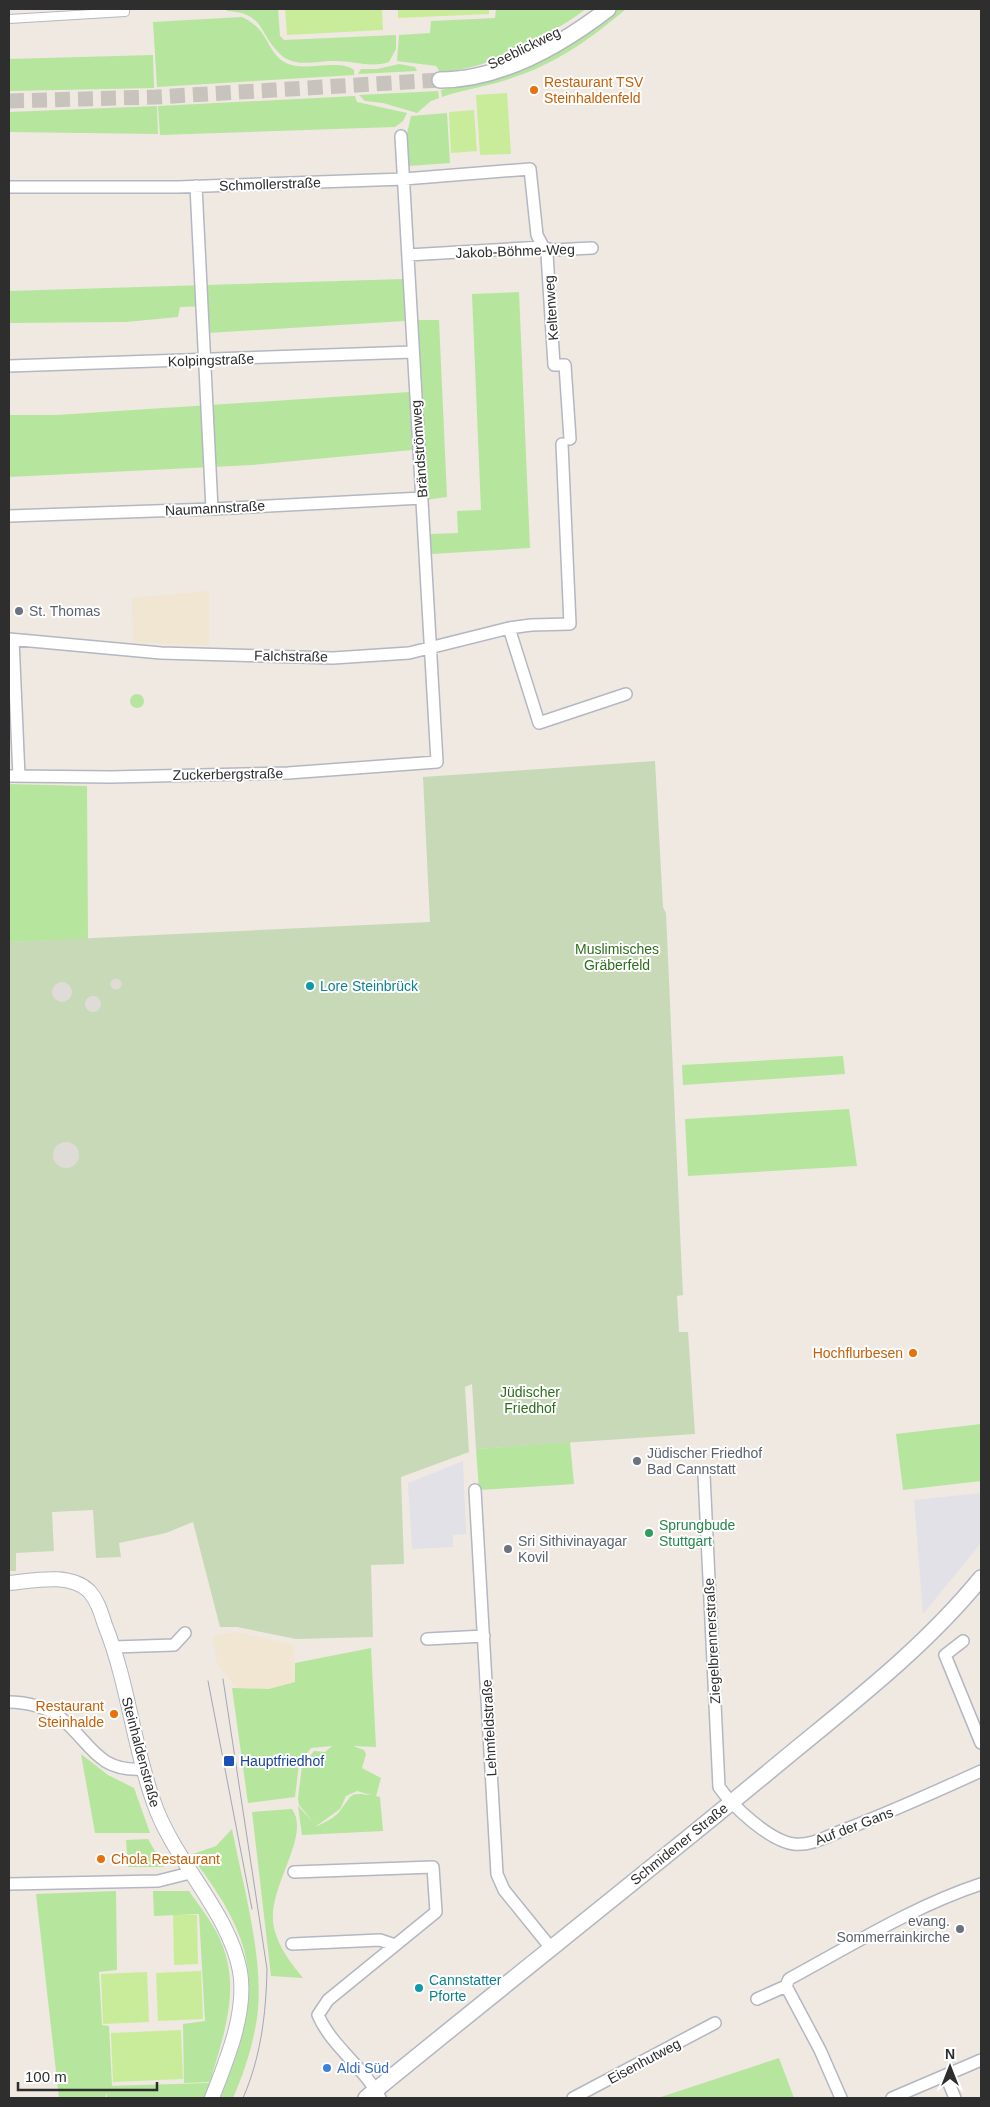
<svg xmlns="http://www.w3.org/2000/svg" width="990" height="2107" font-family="Arial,sans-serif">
  <rect width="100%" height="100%" fill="#efe9e1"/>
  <path fill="#e3e1e8" d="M463,1461L466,1534L453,1535V1547L412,1549L408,1483Z
    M981,1493V1543L923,1614L914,1500Z"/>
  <path fill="#f0e6d1" d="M209,591V646L133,642L132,598Z
    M236,1632L294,1645L295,1682L269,1689L237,1688L217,1664L213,1636Z"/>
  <path fill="#b6e59e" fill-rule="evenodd" d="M227,9H278L280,36L284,40L396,35V49L389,62C370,68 355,61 336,61C318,60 295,69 280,54C258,33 265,13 227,11Z
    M496,9H586C547,37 489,70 440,72L436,66L397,61L399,35L430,33L431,21L495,18Z
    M612,9H626C589,40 556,64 509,79C487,87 464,89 442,97L441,90L486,78Z
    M242,17C247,19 254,24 258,28C270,41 272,60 292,65C308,70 341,59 354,70V75L157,87L153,22Z
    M153,55L154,88L9,91V59Z
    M399,64L415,67L417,71L358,74L361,69H377Z
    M438,91L439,98L431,101L417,113L383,103L365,101L359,95Z
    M355,96L357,102L407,113L403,121L395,127L160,135L158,106Z
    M157,106L158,134L9,132V112Z
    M447,113L450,163L409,166L406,138L411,116Z
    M404,279L405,321L208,333L205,306L180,307L178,317L126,322L9,323V291Z
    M519,292L530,548L431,554V534L458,533L457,511L481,510L472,294Z
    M418,320H439L447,497L426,500Z
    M410,392L412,450L252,465L9,477V415H56Z
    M130 701a7 7 0 1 1 14 0a7 7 0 1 1-14 0Z
    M9,784L87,786L88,939L9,942Z
    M843,1056L845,1074L683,1085L682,1065Z
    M849,1109L857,1166L688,1176L685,1119Z
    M981,1424V1481L903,1490L896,1434Z
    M570,1442L574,1484L479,1490L476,1449Z
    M371,1648L376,1747L353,1746L364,1750L366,1754L362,1768L381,1778L376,1796L380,1797L383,1831L302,1835L298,1806L314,1823L299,1805L298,1798L302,1766L314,1751L325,1752L332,1746L311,1748L299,1764L295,1797L248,1803L232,1688L269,1689L295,1682V1663ZM357,1791L371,1795C350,1793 354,1792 342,1808C337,1817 324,1823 315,1827L340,1809L346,1796Z
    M81,1754L108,1775L134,1788L150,1833H95Z
    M292,1809C312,1837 265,1889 274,1928C279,1948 290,1962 303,1978L271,1976L252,1812Z
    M232,1829C243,1886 265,1961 257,2018C253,2045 244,2073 233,2098H220C264,1994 261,1945 190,1855L216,1846Z
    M148,1839L164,1867H128L126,1840Z
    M116,1891L117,1970L99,1972L102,2025L109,2026L112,2086H106L210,2083L204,2098H107V2093L105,2098H59L36,1894Z
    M153,1891H189C198,1904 209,1918 217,1933C243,1983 225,2031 210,2082L184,2083L183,2024L205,2021L199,1914L154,1916Z
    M779,2058L794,2098H658Z"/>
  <path fill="#c8d9b8" d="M655,761L663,907L666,913L681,1253L683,1295L677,1296L679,1332H688L695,1434L476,1449L472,1384L465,1387L469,1452L401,1477L404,1564L371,1565L373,1637L296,1639L237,1627H220L193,1522L166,1533L119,1543L121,1557L96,1558L93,1510L52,1512L54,1551L16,1553V1571H9V942L430,922L423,777Z"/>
  <path fill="#c9ec9a" d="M285,9H382L383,30L287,35Z
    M398,9H489V14L398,18Z
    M507,93L511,154L480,155L476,95Z
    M474,110L477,151L451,153L449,112Z
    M173,1915H197L198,1964L174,1965Z
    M201,1971L203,2019L158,2021L156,1973Z
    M147,1972L149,2022L103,2024L101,1974Z
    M181,2030L183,2079L113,2082L111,2033Z"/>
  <path fill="#dfdcd8" d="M110.5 984a5.5 5.5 0 1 1 11 0a5.5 5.5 0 1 1-11 0Z
    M52 992a10 10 0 1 1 20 0a10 10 0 1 1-20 0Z
    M85 1004a8 8 0 1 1 16 0a8 8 0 1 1-16 0Z
    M53 1155a13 13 0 1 1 26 0a13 13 0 1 1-26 0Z"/>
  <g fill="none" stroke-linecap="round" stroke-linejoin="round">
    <path stroke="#c8c4bd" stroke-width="15" stroke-dasharray="15 8" stroke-linecap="butt" d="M9,101L156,97L440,80"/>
    <g stroke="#b4b7c1" stroke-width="10">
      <path id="pedestrian" d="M9,19L125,12V9"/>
    </g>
    <g stroke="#b4b7c1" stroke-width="14">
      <path id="minor" d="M196,186L212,509
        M9,187H178L404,179L530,169L537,235L547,254L554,365H565L570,439
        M408,255L542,247L552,250L592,248
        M9,366L413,352
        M9,516L212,509L422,498
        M509,628L539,723L626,694
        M9,639L161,653L333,658L409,653L509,628L531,625L570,624L562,444
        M13,640L19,776
        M9,776L111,777L288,773L437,762L401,136
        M704,1475L719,1787C733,1807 770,1841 794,1844C810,1846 826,1837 841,1831C889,1813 935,1792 981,1771
        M475,1490L497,1874L504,1890L551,1948
        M427,1639L484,1636
        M963,1641L945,1655L981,1743
        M114,1647L174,1645L185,1633
        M9,1702C25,1702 48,1707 61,1718C91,1743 97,1772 143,1769
        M294,1872L433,1867L436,1912L328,2000L318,2015C332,2047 364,2067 380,2098
        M9,1884L158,1881L190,1873
        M292,1944L380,1940L395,1945
        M786,1986L820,2050L841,2098
        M757,1999L786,1986L789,1979C852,1945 914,1906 981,1884
        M946,2076L955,2098
        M573,2098L715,2023
        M892,2098L981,2060"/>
    </g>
    <g stroke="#b4b7c1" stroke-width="16">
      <path id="tertiary" d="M9,1583C33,1581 69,1572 89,1591C98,1601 101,1613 105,1625C128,1682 133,1745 154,1803C174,1861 229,1912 240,1971C247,2013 227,2059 212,2098"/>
    </g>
    <g stroke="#b4b7c1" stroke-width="18">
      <path id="secondary" d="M440,80C502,80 561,45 608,9
        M366,2098C499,1989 634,1883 766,1774C840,1712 920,1653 981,1578"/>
    </g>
    <use href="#pedestrian" stroke="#fff" stroke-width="8"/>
    <use href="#minor" stroke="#fff" stroke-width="11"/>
    <use href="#tertiary" stroke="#fff" stroke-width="14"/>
    <use href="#secondary" stroke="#fff" stroke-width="15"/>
    <path stroke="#a3a6b8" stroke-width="1" d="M223,1679L267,1969C266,2014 261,2057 243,2098
      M208,1681L252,1909"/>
  </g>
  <g fill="#e8710a" stroke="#fff" stroke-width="2">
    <circle cx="534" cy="90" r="5"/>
    <circle cx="913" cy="1353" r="5"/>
    <circle cx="114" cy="1714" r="5"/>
    <circle cx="101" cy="1859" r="5"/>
  </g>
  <g fill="#6b7280" stroke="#fff" stroke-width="2">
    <circle cx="19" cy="611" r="5"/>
    <circle cx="637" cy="1461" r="5"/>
    <circle cx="508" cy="1549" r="5"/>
    <circle cx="960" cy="1929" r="5"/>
  </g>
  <g fill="#0f9aa8" stroke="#fff" stroke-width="2">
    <circle cx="310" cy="986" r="5"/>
    <circle cx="419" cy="1988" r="5"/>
  </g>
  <circle fill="#2e9e5b" stroke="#fff" stroke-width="2" cx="649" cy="1533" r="5"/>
  <rect fill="#1a4fb4" stroke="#fff" stroke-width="2" x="223" y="1755" width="12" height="12" rx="2.5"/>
  <circle fill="#3f7fe0" stroke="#fff" stroke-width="2" cx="327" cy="2068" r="5"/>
  <g text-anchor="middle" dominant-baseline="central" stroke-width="4" stroke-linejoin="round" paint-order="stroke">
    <g font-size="14" fill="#2e2e2e" stroke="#fff">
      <text transform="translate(524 48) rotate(-26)">Seeblickweg</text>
      <text transform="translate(270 184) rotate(-2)">Schmollerstraße</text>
      <text transform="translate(515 251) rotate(-2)">Jakob-Böhme-Weg</text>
      <text transform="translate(551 308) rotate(-94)">Keltenweg</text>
      <text transform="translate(211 360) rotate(-2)">Kolpingstraße</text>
      <text transform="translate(419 449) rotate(-94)">Brändströmweg</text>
      <text transform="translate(215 508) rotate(-3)">Naumannstraße</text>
      <text transform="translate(291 656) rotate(1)">Falchstraße</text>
      <text transform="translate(228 774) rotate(-1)">Zuckerbergstraße</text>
      <text transform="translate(712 1641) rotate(-93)">Ziegelbrennerstraße</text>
      <text transform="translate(489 1728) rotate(-93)">Lehmfeldstraße</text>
      <text transform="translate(141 1752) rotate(75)">Steinhaldenstraße</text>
      <text transform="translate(854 1826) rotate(-21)">Auf der Gans</text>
      <text transform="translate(679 1844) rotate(-39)">Schmidener Straße</text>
      <text transform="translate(644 2061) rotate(-28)">Eisenhutweg</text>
    </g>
    <g font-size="14" fill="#c56008" stroke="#fff" text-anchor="start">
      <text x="544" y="82">Restaurant TSV<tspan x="544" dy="16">Steinhaldenfeld</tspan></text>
      <text x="903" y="1353" text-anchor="end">Hochflurbesen</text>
      <text x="104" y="1706" text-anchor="end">Restaurant<tspan x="104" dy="16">Steinhalde</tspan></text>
      <text x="111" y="1859">Chola Restaurant</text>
    </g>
    <g font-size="14" fill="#5b616d" stroke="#fff" text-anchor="start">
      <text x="29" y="611">St. Thomas</text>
      <text x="647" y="1453">Jüdischer Friedhof<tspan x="647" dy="16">Bad Cannstatt</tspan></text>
      <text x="518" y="1541">Sri Sithivinayagar<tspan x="518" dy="16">Kovil</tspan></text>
      <text x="950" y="1921" text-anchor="end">evang.<tspan x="950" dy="16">Sommerrainkirche</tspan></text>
    </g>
    <g font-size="14" fill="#2c6e1b" stroke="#fff">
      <text x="617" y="949">Muslimisches<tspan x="617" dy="16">Gräberfeld</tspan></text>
      <text x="530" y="1392">Jüdischer<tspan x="530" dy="16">Friedhof</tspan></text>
    </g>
    <g font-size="14" fill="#0d838f" stroke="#fff" text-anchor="start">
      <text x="320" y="986">Lore Steinbrück</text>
      <text x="429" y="1980">Cannstatter<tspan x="429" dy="16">Pforte</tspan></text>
    </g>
    <g font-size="14" fill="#27864d" stroke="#fff" text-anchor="start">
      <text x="659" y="1525">Sprungbude<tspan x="659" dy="16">Stuttgart</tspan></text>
    </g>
    <g font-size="14" fill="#164399" stroke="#fff" text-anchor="start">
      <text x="240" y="1761">Hauptfriedhof</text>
    </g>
    <g font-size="14" fill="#366cbe" stroke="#fff" text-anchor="start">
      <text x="337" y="2068">Aldi Süd</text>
    </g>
  </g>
  <rect width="990" height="2107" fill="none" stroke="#2e2e2e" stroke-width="20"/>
  <g transform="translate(950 2067)" stroke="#ffffff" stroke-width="4" paint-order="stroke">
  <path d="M0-4L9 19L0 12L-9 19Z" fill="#2e2e2e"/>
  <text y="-8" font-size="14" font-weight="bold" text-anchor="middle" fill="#2e2e2e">N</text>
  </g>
  <path d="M18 2082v8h139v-8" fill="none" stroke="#2e2e2e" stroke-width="2.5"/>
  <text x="25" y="2082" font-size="15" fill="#2e2e2e" stroke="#ffffff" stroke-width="4" paint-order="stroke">100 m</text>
</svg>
